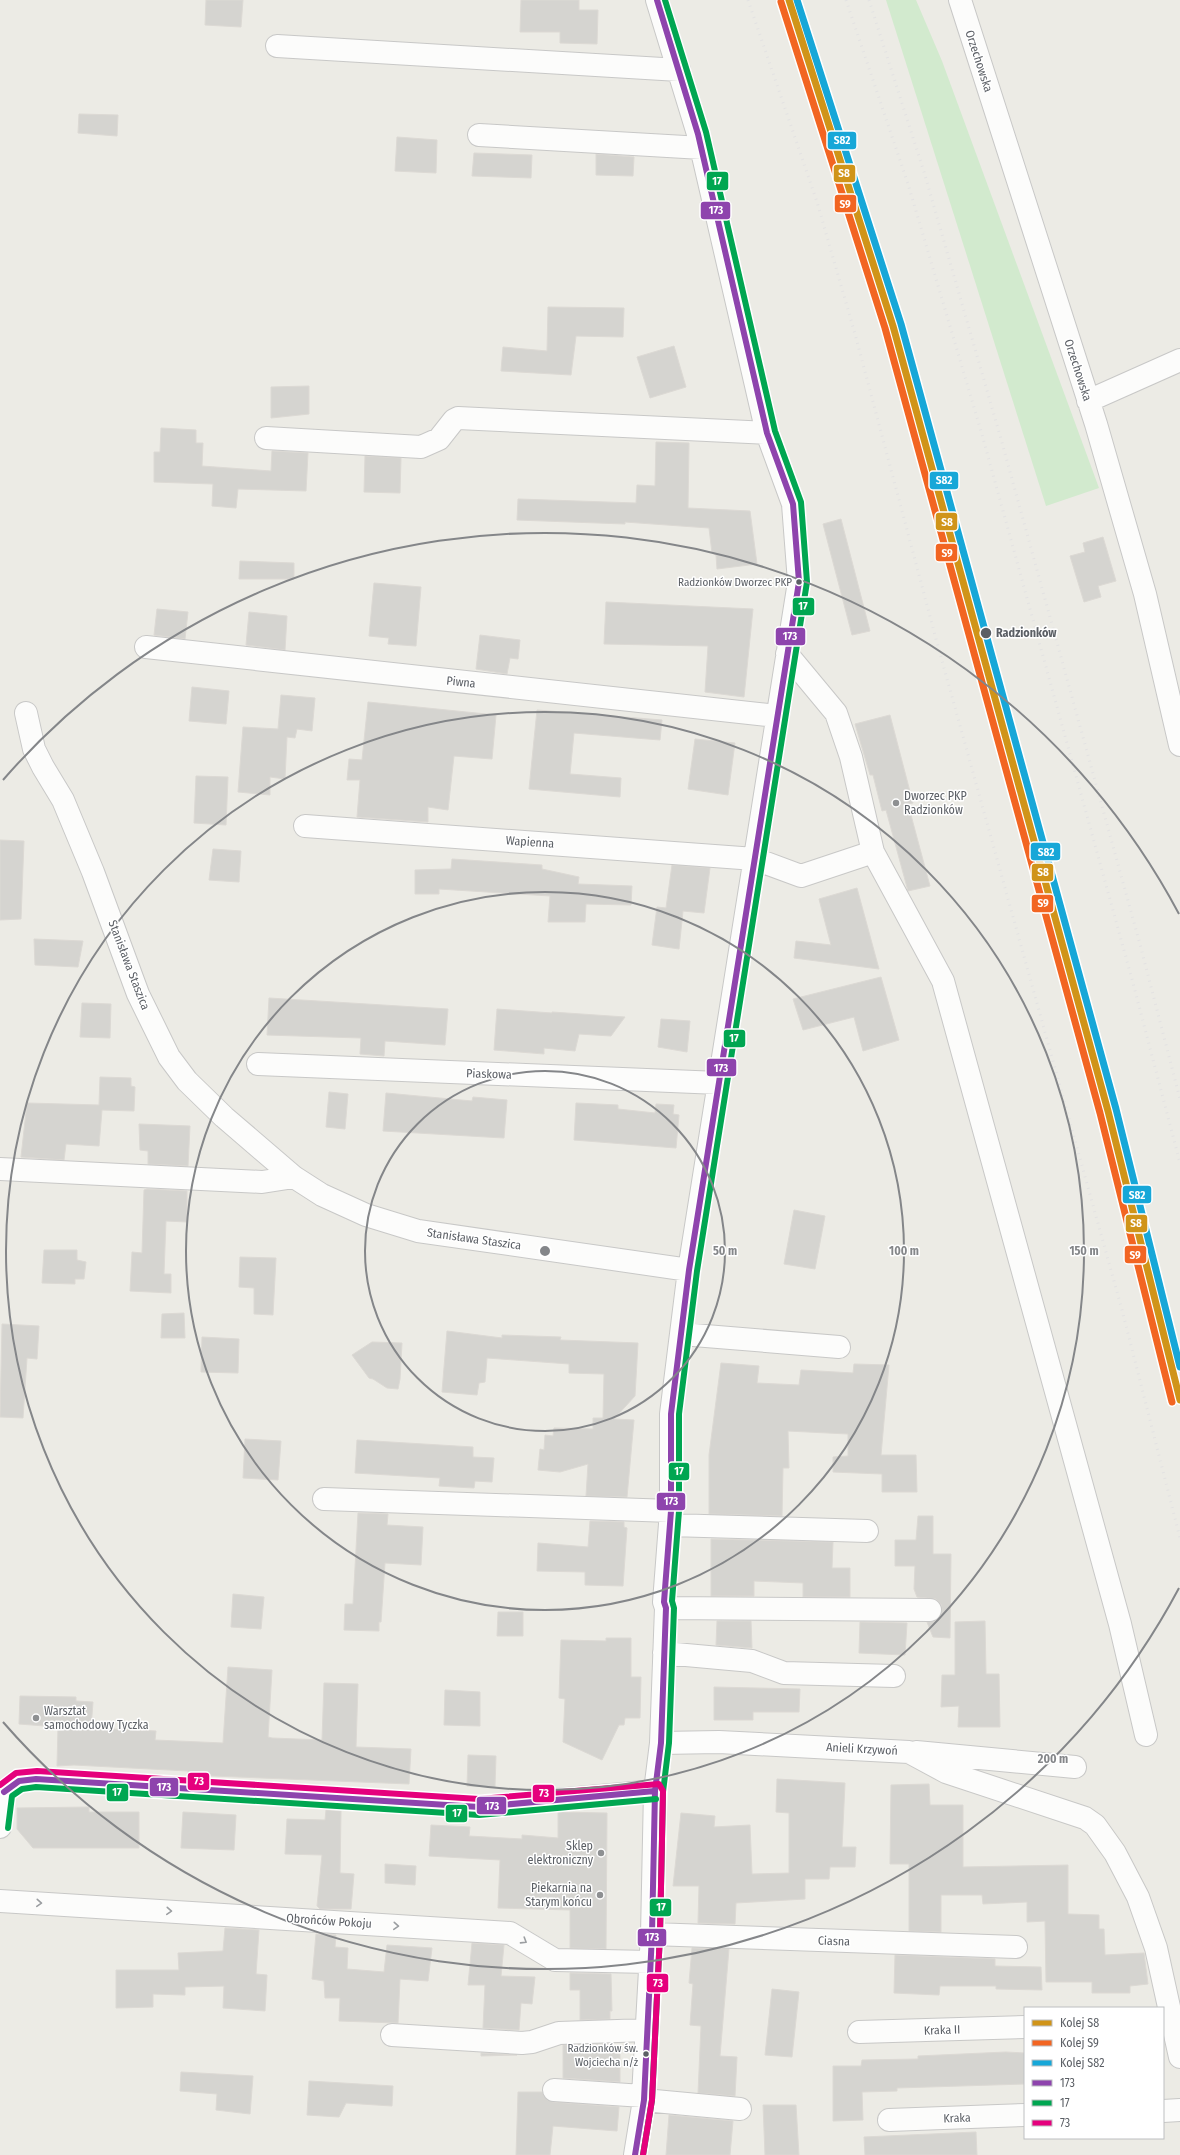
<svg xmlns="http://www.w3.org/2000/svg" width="1180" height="2155" font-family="'Fira Sans Condensed',sans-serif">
  <rect width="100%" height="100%" fill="#ecebe5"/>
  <path fill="#d2eace" d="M886,0H916L942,61L1099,488L1046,506Z"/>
  <path fill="#d5d4d0" stroke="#dcd9d4" d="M206,0H243L241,27L205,25Z
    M521,0H579V10H598L597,44L560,43V32H520Z
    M79,114L118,115L117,136L78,133Z
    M397,137L437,140L436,173L395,171Z
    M474,153L532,155L531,178L472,176Z
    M596,154L634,157L633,176L596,175Z
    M548,307L624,308L623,337L576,336L571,375L501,371L503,347L547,351Z
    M674,346L686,387L650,398L637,357Z
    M309,386V414L271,418V387Z
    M161,428L196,430V443H203L202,466L271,471L272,451L308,453L306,491L238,489L236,508L212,506L213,484L154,482V452H160Z
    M656,442L689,443L688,508L750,511L757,564L717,569L716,555L712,553L709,528L625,522V524L517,520L518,499L636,503L637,485L655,486Z
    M365,456L401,458L400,493L364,492Z
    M841,519L870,631L852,635L823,524Z
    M1103,537L1116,581L1098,586L1101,597L1084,602L1070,556L1085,552L1083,543Z
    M240,561L294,563V579H239Z
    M374,583L421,587L416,646L388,644L389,638L369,636Z
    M606,602L753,609L744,697L705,692L708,646L604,644Z
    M157,609L188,612L185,639L154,635Z
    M249,612L287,616L285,650L246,645Z
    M480,635L520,640L518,659L510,658L507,674L476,669Z
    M192,687L229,691L226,724L189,721Z
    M281,695L315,698L312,731L297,729L295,738L287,737L285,779L270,777V795L238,792L243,727L278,729Z
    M368,702L496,715L492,759L454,756L448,810L428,807V822L357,817L360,780H347L349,759L362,760Z
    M537,710L662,720L660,740L574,733L570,774L621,778L620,797L529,789Z
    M890,715L913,803L908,804L930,886L908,891L886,810L882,811L873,775H870L855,724Z
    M695,739L735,743L728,795L688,789Z
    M196,776L228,777L226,825L194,823Z
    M0,840L24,841L21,919L0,920Z
    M213,849L241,851L239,882L209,880Z
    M452,859L542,865V869L579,877L578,884L632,886L631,905L586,904L585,922H548L550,896L439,889V894H415V870L451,869Z
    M672,865L710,868L704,913L683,911L679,949L652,945L657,907L666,908Z
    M857,888L879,969L794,958L796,941L831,945L819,899Z
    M34,939L83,941L78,967L35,965Z
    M881,977L899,1040L863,1051L854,1017L803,1030L793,999Z
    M269,998L448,1009L445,1045L385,1041L384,1056L360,1054L361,1038L267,1035Z
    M82,1003L111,1004L110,1038L80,1037Z
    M497,1009L552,1013V1012L625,1017L611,1036L579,1034L575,1051L544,1048V1054L494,1050Z
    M661,1019L690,1021L687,1052L658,1047Z
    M100,1077L131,1078V1086L135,1087L134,1111L102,1110L99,1146L66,1144L64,1160L21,1157L27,1103L99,1105Z
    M329,1092L348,1094L345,1129L326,1127Z
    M386,1093L472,1101L473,1097L507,1100L504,1138L383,1131Z
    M576,1103L618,1105V1109L655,1113L656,1104L674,1105L673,1114L679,1115L676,1148L574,1140Z
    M139,1124L190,1126L188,1166L148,1164V1151L140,1150Z
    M147,1189L187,1191V1222L166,1221L164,1274H171V1293L130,1291L132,1252L142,1253L144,1190Z
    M794,1210L825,1216L815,1269L784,1264Z
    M44,1250H77V1260L86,1262L84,1279H75V1284L42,1283Z
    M240,1257L276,1258L273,1315L254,1314V1288L239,1287Z
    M184,1313L185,1338H161L162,1314Z
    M2,1324L39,1326L37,1359L27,1358L23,1418L0,1417Z
    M447,1331L502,1338V1335L561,1337L560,1340L638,1343L635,1396L614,1419L634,1420L627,1497L586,1496L588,1464L560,1472L538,1470L540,1449L544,1450L545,1435L553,1436L554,1428L593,1429V1418H603L604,1374L569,1373V1364L487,1358L485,1382L479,1383L477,1395L442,1392Z
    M202,1337L239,1339L238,1373L201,1372Z
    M372,1342L402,1343L400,1379L398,1389L387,1388L373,1379L369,1378L352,1355Z
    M721,1363L759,1366L757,1383L799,1385L801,1370L853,1373L854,1364L889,1365L881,1455H916L917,1492H882V1474L833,1472V1457L848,1456V1434L788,1431L789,1468H783L782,1516L709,1514V1455Z
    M245,1439L281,1441L278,1480L243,1478Z
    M357,1440L473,1447V1457L494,1458L492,1482L475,1481L474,1488L456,1487L439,1486L440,1478L355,1473Z
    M358,1513L388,1514L387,1525L423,1527L421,1565L385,1563L381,1622H379V1631L344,1630L345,1604H353Z
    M918,1516H933V1554H951L950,1638L933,1637L927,1622L936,1621L941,1616L942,1610L941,1604L936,1599L917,1597L914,1589L915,1566H895V1540H916Z
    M590,1521L624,1522V1527L627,1528L623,1586L585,1585V1572L537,1571L538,1543L588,1547Z
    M711,1539L833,1542L832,1568H850V1597H803V1583L754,1581V1596H711Z
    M233,1594L264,1597L261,1629L231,1627Z
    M498,1612H523V1636H497Z
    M717,1621H751L752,1648L716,1645Z
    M985,1621L986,1674H999L1000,1727H958L959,1706L941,1707L942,1675H955V1622Z
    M860,1622L907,1623L905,1655L859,1653Z
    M606,1638H631V1677H641L640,1718H625L624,1725H619L602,1760L563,1742L565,1699L559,1698L561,1640L606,1641Z
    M228,1667L272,1670L268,1737L272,1738L322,1740L324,1683L358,1684L356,1747L411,1749L409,1784L188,1775V1771L74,1765L57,1766L58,1727L19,1724L20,1696L76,1697V1701L93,1702L91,1728L156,1731L155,1740L223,1743Z
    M714,1687L800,1689L799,1712H753V1720H714Z
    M445,1690L480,1692V1726L444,1725Z
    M468,1755L496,1756L495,1787L467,1786Z
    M777,1779L845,1783L842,1847H856L855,1867H830L829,1879H805V1899L736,1903L735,1924L698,1923L699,1886H673L681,1813L715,1816L714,1827L750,1825L752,1874L789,1873V1813L776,1812Z
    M929,1784L930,1805H963V1867L1068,1865V1914L1099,1915V1929H1104L1105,1955L1144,1953L1148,1984L1130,1986V1993H1092V1982H1046L1045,1921L1027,1922V1902L983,1904L982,1895H941V1932L909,1931V1864H890L891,1785Z
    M89,1807V1812H139V1848H33L17,1829V1808Z
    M326,1810L341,1811L340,1873L354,1874L351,1909H320L317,1906L322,1855L285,1854L287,1819L325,1820Z
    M183,1812L236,1815L234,1850L181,1848Z
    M558,1812L607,1813L606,1949L570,1948V1910L498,1908L500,1860L429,1856L431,1825L470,1827L469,1836L522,1839V1835L558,1838Z
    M385,1864L416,1866L415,1885L385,1883Z
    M225,1928L259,1930L256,1974L267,1975L265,2011L223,2008L224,1986L185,1987V1995L153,1994V2007L116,2008V1970H179L178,1953L223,1951Z
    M316,1934L336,1935L335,1947L348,1948L347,1969L384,1972L387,1945L432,1948L428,1981L400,1979L398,2023L339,2021L340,1998H325L324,1981L312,1979Z
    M472,1943L504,1945L501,1976L535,1977L532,2004L521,2003L519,2030L483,2028L485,1985H468Z
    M692,1948L729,1949L720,2056L737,2057L735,2096L698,2093L701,2026L690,2025L693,1984L689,1983Z
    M895,1955L995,1959V1966L1041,1967L1042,1990L996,1989V1986H940L939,1995L894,1993Z
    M570,1973L611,1974L612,2011H610V2019L580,2020V1990H570Z
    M772,1989L799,1992L792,2057L765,2055Z
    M610,2044V2052L620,2054V2082L563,2078V2045Z
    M1006,2052L1025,2053V2084L897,2088V2091L862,2092L863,2120L833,2121V2066H861L862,2060L918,2059V2056Z
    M481,2053L517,2055L481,2056Z
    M181,2072L253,2076L250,2114L216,2110L217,2094L180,2091Z
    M309,2081L393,2086L392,2106L346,2103L339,2117L307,2115Z
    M518,2092H542L547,2100L553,2102L619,2107L617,2131L553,2126L550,2155H516Z
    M763,2105H796L799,2155H765Z
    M669,2115L733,2121L730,2155H666Z
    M976,2132L977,2155H865L864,2137Z"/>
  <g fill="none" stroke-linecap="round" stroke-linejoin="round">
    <g stroke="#c8c8c7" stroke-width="24">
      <path id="minor" d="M960,0L1096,424L1145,594L1180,745
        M277,46L679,70
        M479,135L702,148
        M1088,401L1180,360
        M266,438L421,447L439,439L454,420L458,418L767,433
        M146,647L777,716
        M787,654L836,713L851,757L873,852L943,981L1120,1624L1146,1735
        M26,713L34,749L43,767L63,800L93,872L138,994L169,1057L187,1081L224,1117L294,1177L322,1195L366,1215L418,1231L689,1270
        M305,826L755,859L801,876L873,852
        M258,1064L719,1083
        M0,1169L262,1182L294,1177
        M681,1334L839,1347
        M324,1499L671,1511
        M670,1525L867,1531
        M666,1608L930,1610
        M664,1653L752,1661L784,1673L894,1676
        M661,1743L719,1742L909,1752L946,1772L1085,1818L1095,1825L1115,1853L1138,1897L1156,1948L1180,2057
        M916,1752L1075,1767
        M0,1827L4,1792L19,1781L36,1779L479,1807L655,1791
        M0,1901L510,1933L555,1960L650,1962
        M652,1934L1016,1947
        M859,2032L1025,2027
        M392,2035L522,2043L532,2042L559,2033L647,2030
        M554,2090L643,2096
        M644,2100L740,2109
        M1163,2111L1180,2110
        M889,2120L1025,2115
        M635,2155L644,2100L643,2096L652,1934L655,1791L661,1743L666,1608L664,1602L671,1511V1414L689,1270L799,582L793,504L767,433L698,134L657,0"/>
    </g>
    <use href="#minor" stroke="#fcfcfb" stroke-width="22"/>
    <path stroke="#e3e2e2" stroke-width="3" stroke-dasharray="1 5" stroke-linecap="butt" d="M748,0L817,202L855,334L936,639L1122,1310L1180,1538
      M846,0L908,184L981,431L1133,983L1180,1163
      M869,0L924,172L1001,439L1141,948L1180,1099"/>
    <g stroke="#fff" stroke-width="9">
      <path id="bus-1" d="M4,1792L19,1781L36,1779L479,1807L655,1791
        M635,2155L644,2100L652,1934L655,1791L661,1743L666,1608L664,1602L671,1511V1414L689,1270L799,582L793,504L767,433L698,134L657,0"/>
    </g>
    <g stroke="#fff" stroke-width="9">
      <path id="bus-2" d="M8,1828L12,1796L22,1789L36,1787L479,1815L656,1799
        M643,2155L652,2100L660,1934L663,1792L669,1743L674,1608L672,1601L679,1511V1414L697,1271L807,582L801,502L775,431L706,132L665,0"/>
    </g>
    <g stroke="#fff" stroke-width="9">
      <path id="bus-3" d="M0,1785L16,1773L37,1771L479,1799L659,1784L663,1791L660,1934L652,2100L643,2155"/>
    </g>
    <use href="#bus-1" stroke="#8e44ad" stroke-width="6"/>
    <use href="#bus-2" stroke="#00a651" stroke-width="6"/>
    <use href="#bus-3" stroke="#e5007d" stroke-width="6"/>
    <g stroke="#fff" stroke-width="10">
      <path id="rail-1" d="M789,0L893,326L1108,1111L1180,1400"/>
    </g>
    <g stroke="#fff" stroke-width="10">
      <path id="rail-2" d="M781,2L885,328L1100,1113L1172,1402"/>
    </g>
    <g stroke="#fff" stroke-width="10">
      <path id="rail-3" d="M797,0L901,324L1116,1109L1180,1367"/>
    </g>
    <use href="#rail-1" stroke="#d09419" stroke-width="7"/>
    <use href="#rail-2" stroke="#f26522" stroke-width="7"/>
    <use href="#rail-3" stroke="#17a7d8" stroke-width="7"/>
  </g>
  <defs><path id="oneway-chevron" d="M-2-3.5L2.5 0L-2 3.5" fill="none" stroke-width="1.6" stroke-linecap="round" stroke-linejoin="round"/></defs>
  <g stroke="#9b9ea1">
    <use href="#oneway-chevron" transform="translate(39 1903) rotate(4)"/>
    <use href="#oneway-chevron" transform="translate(169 1911) rotate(4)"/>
    <use href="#oneway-chevron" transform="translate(396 1926) rotate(4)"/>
    <use href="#oneway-chevron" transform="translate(524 1941) rotate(32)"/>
  </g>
  <g fill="none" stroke="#848689" stroke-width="2">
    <circle cx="545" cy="1251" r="180"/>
    <circle cx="545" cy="1251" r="359"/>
    <circle cx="545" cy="1251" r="539"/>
    <path d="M1179 1588A718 718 0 0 1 3 1722M3 780A718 718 0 0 1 1179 914"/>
  </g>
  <g fill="#5b5f65" stroke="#fff" stroke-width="1.5">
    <circle cx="799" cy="582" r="3.5"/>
    <circle cx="986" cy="633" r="6"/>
    <circle cx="646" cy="2054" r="3.5"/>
  </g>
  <g fill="#8e9092" stroke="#fff" stroke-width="1.5">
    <circle cx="896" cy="803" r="4"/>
    <circle cx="36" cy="1718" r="4"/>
    <circle cx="601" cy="1853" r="4"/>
    <circle cx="600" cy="1895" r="4"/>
  </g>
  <g text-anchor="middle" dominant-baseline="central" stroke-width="3" stroke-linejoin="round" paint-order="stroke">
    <g font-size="11" fill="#5b5f65" stroke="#fff" text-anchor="end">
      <text x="792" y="582">Radzionków Dworzec PKP</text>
      <text x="638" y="2048">Radzionków św.<tspan x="638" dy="14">Wojciecha n/ż</tspan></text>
    </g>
    <g font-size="12" fill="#5b5f65" stroke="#fff">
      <text transform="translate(979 61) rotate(72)">Orzechowska</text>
      <text transform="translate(1078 370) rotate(72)">Orzechowska</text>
      <text transform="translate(461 682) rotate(6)">Piwna</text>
      <text transform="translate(530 842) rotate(4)">Wapienna</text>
      <text transform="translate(129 965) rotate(69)">Stanisława Staszica</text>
      <text transform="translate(489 1074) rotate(2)">Piaskowa</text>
      <text transform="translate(474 1239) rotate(8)">Stanisława Staszica</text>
      <text transform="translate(862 1749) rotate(3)">Anieli Krzywoń</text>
      <text transform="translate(329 1921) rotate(4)">Obrońców Pokoju</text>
      <text transform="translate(834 1941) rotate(2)">Ciasna</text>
      <text transform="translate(942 2030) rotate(-2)">Kraka II</text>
      <text transform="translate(957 2118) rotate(-2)">Kraka</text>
    </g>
    <g font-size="12" font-weight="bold" fill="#5b5f65" stroke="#fff" text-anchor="start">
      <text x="996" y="633">Radzionków</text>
    </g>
    <g font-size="12" fill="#5b5f65" stroke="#fff" text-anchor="start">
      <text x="904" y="796">Dworzec PKP<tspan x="904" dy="14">Radzionków</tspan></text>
      <text x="44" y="1711">Warsztat<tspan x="44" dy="14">samochodowy Tyczka</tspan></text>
      <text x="593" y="1846" text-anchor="end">Sklep<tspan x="593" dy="14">elektroniczny</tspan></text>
      <text x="592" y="1888" text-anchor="end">Piekarnia na<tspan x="592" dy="14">Starym końcu</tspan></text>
    </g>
  </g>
  <circle cx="545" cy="1251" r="6" fill="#848689" stroke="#fff" stroke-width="2"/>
  <g font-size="12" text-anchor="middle" font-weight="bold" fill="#848689" stroke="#fff" stroke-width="3" stroke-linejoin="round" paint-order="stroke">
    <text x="725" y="1255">50 m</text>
    <text x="904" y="1255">100 m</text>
    <text x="1084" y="1255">150 m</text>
    <text x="1053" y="1763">200 m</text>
  </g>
  <g stroke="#fff" stroke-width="1.5">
    <rect x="827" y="131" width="30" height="19" rx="4" fill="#17a7d8"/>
    <rect x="833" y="164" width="23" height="19" rx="4" fill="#d09419"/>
    <rect x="706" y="171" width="23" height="20" rx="4" fill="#00a651"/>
    <rect x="834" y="194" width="23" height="19" rx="4" fill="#f26522"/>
    <rect x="700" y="201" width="31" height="19" rx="4" fill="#8e44ad"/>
    <rect x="929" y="471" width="30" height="19" rx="4" fill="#17a7d8"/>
    <rect x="935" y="512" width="23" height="19" rx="4" fill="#d09419"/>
    <rect x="935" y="543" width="23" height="19" rx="4" fill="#f26522"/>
    <rect x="792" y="597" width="23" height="19" rx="4" fill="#00a651"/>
    <rect x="775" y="627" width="31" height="19" rx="4" fill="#8e44ad"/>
    <rect x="1030" y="842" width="31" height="19" rx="4" fill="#17a7d8"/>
    <rect x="1031" y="863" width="23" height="19" rx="4" fill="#d09419"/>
    <rect x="1031" y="894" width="23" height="19" rx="4" fill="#f26522"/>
    <rect x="723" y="1029" width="23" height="19" rx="4" fill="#00a651"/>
    <rect x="706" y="1058" width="31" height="19" rx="4" fill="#8e44ad"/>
    <rect x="1122" y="1185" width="30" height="19" rx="4" fill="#17a7d8"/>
    <rect x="1125" y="1214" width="23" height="19" rx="4" fill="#d09419"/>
    <rect x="1124" y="1245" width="23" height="19" rx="4" fill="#f26522"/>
    <rect x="668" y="1462" width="22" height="19" rx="4" fill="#00a651"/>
    <rect x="656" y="1492" width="30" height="19" rx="4" fill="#8e44ad"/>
    <rect x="187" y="1772" width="23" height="19" rx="4" fill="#e5007d"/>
    <rect x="149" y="1777" width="30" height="20" rx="4" fill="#8e44ad"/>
    <rect x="106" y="1783" width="23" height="19" rx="4" fill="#00a651"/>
    <rect x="532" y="1784" width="23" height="19" rx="4" fill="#e5007d"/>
    <rect x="476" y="1796" width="31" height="19" rx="4" fill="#8e44ad"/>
    <rect x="445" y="1804" width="23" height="19" rx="4" fill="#00a651"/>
    <rect x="649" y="1898" width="23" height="19" rx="4" fill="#00a651"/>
    <rect x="637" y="1928" width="30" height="19" rx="4" fill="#8e44ad"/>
    <rect x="646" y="1973" width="23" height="20" rx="4" fill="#e5007d"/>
  </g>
  <g font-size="11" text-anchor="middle" font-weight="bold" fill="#fff">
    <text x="842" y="144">S82</text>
    <text x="844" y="177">S8</text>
    <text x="717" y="185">17</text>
    <text x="845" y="208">S9</text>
    <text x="716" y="214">173</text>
    <text x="944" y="484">S82</text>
    <text x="947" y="526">S8</text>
    <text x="947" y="557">S9</text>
    <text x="803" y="610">17</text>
    <text x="790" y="640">173</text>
    <text x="1046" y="856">S82</text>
    <text x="1043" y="876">S8</text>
    <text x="1043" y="907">S9</text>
    <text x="734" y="1042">17</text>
    <text x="721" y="1072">173</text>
    <text x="1137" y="1199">S82</text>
    <text x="1136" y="1227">S8</text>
    <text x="1135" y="1259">S9</text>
    <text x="679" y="1475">17</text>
    <text x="671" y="1505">173</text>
    <text x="199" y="1785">73</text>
    <text x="164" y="1791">173</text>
    <text x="117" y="1796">17</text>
    <text x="544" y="1797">73</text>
    <text x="492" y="1810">173</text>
    <text x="457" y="1817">17</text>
    <text x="661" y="1911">17</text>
    <text x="652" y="1941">173</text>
    <text x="658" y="1987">73</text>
  </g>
  <rect x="1024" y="2007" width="140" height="132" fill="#ffffff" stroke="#bdbfc1"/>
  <rect x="1032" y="2020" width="20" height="6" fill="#d09419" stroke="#bdbfc1"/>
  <text x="1060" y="2027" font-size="12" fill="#5b5f65">Kolej S8</text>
  <rect x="1032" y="2040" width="20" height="6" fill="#f26522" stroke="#bdbfc1"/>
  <text x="1060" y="2047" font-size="12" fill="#5b5f65">Kolej S9</text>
  <rect x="1032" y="2060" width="20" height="6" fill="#17a7d8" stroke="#bdbfc1"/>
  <text x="1060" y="2067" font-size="12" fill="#5b5f65">Kolej S82</text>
  <rect x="1032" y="2080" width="20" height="6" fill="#8e44ad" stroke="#bdbfc1"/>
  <text x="1060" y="2087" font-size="12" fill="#5b5f65">173</text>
  <rect x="1032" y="2100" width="20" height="6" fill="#00a651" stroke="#bdbfc1"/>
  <text x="1060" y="2107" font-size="12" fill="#5b5f65">17</text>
  <rect x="1032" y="2120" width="20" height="6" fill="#e5007d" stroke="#bdbfc1"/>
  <text x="1060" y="2127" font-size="12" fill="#5b5f65">73</text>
</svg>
